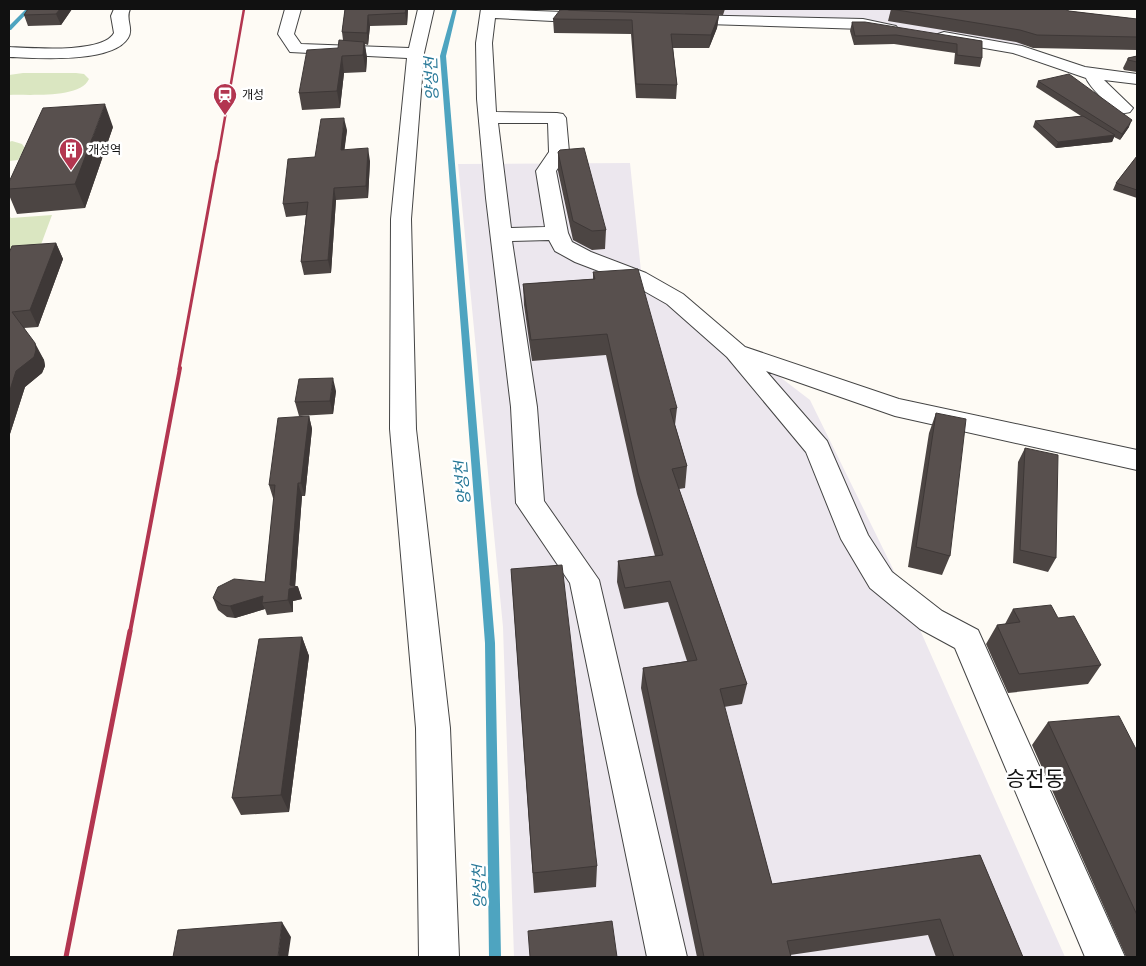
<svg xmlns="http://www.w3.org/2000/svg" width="1146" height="966" font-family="'Source Serif 4','Noto Sans KR',serif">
  <rect width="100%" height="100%" fill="#fefbf5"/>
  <path fill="#ece7ee" d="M645,9H976L1004,18L1028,50L863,23L639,18Z
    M630,163L641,271L810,400L893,569L1065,957H514L503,627L458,164Z"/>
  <path fill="#dae6c1" d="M23,73H76L84,74L89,79C80,99 29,94 9,95V75Z
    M12,141L22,144L25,148L18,160L9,161V142Z
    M52,215L36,258L9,261V216L11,218Z"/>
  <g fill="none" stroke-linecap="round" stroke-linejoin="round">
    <path fill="#4ea4c0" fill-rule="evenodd" d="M26,9H31L11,30H9V26Z
      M453,9H457L446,56L495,643L501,957H489L485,643L440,56Z"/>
    <g stroke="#444" stroke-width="2">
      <path id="minor" d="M114,9H130C125,20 134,28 128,38C112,64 36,58 9,57V47C31,48 103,54 114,33L111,16Z
        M285,9H301L294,34L301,44L409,48L418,9H434L424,53L411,219L416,429L450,728L459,957H419L416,728L390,429L391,219L407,58L290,52L278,34Z
        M481,9L592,13L598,15L600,18L598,21L592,23L495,18L492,43L496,112L557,113L563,114L566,118L569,152L556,171L568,233L572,242L591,252L646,273L683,294L745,347L899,399L1137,450V470L895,416L766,371L827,441L868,535L892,572L942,611L978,630L1125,957H1085L955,648L920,629L870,588L841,539L806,452L727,357L667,304L630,283L575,262L555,251L549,240L512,241L537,407L544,501L599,580L687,957H647L570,583L516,503L511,407L486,198L477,99L476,43ZM498,123H548L549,152L536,171L545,227L511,228Z
        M680,15L863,19L896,26L898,29L896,32L890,34L863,29L674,23L672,20L674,17Z
        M944,32L1022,46L1085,67L1137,74V84L1104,80L1133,108L1130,112C1126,113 1123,114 1119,112C1110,108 1089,86 1086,78L1013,53L938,40L936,37L938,34Z"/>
    </g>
    <use href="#minor" fill="#fff" fill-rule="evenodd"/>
    <path stroke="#b33650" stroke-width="2.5" d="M217,163L244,9"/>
    <path stroke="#b33650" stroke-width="3" d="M179,369L217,161"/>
    <path stroke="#b33650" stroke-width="4" d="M130,632L180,368"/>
    <path stroke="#b33650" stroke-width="5" d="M66,957L130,631"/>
  </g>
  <path fill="#4c4543" d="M28,9H72L61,25L28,26L24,15Z
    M345,9H408L407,25L370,26L368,45L365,44L367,58L366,72L344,73L340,108L302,110L299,93L338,48L343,40L342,32Z
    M569,9H725L723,15L650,13L719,15L717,28L709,48H673L677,85L676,99L636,98L631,34L554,33L553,19L569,10Z
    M891,9L1069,11L1137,19V50L1033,48L1016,42L888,21Z
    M852,22L982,41V58L980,67L954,64L955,53L894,44L854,45L850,31Z
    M1137,56V72L1124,70L1123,68L1128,58Z
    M1038,81L1129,127L1120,140L1114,137L1112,142L1056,148L1033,127L1035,121L1081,116L1036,87Z
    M113,127L85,208L17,214L9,195V182Z
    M347,130L344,150L370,161L368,198L336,200L331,273L304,275L301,262L306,215L286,217L283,204L315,157Z
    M558,152L606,230L605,249L592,250L573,240L558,171Z
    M1137,156V198L1113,190L1116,183Z
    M56,243L63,259L38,327L24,328L44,360L45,366L42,373L25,387L9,437V253Z
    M593,272L677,408L675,425L687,466L685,488L679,489L747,684L742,704L724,707L772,884L980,855L1023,957H936L928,935L790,955L791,957H697L641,688L643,668L687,661L668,602L624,609L617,582L618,561L655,556L637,494L606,355L532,361L524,305L523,284L593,279Z
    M336,391L333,414L299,416L295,402Z
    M936,413L950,556L942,575L908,567L929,433Z
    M309,416L312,429L305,496H302L295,586L298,587L302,599L293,601V612L267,615L265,609L235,618L227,617L218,610L213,598L265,582L274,498H273L269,485Z
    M1025,448L1056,558L1048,572L1013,563L1018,462Z
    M511,569L597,866L596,887L534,893Z
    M1013,609L1058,618L1101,665L1088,684L1008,693L986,644L997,625L1005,624Z
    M302,637L309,656L289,812L241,815L232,798Z
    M1048,722L1137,751V957H1126L1032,745Z"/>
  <path fill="#3e3837" d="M60,9H72L61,25L56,14Z
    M406,9H408L407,25L405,13Z
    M368,15L370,26L368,45L367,33Z
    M719,15L717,28L709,48L711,35Z
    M364,42L367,58L366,72L363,55Z
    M342,56L344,73L340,108L337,91Z
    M105,104L113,127L85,208L75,184Z
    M344,118L347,130L343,162L341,150Z
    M1132,120L1129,127L1120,140L1122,134Z
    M1115,135L1112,142L1056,148L1058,142Z
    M368,148L370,161L368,198L366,186Z
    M334,188L336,200L331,273L328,260Z
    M56,243L63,259L38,327L30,310Z
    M35,343L44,360L45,366L42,373L25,387L9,437V393L16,371Z
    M333,378L336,391L333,414L330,401Z
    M309,416L312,429L305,496L301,483Z
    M298,483L302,496L295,588L298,587L302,599L293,601V612L288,600Z
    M263,596L262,603L265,609L235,618L230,606Z
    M302,637L309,656L289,812L281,795Z
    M282,922L291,937L288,957H278Z"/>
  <path fill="#58504e" stroke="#3e3837" d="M28,9H60L56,14L24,15Z
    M345,9H406L405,13L368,15L367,33L342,32Z
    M891,9H1065L1069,11L1137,19V37L1037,35L1020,30Z
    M560,10L719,15L711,35L671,34L677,85L636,84L632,20L553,19Z
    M852,22H865L982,41V58L957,55V44L896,35L855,36Z
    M339,40L364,42L363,55L342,56L337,91L299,93L307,50L338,48Z
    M1137,56V62L1128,60V58Z
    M1069,74L1132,120L1122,134L1038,81Z
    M105,104L75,184L9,189V182L43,108Z
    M1083,116L1115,135L1058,142L1035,121Z
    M344,118L341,150L368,148L366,186L334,188L328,260L301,262L308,202L283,204L288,159L315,157L321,119Z
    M584,148L606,230L592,231L573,221L558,152L560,150Z
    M1137,156V190L1116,183Z
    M56,243L30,310L12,312L35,343L36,350L34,357L16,371L9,393V253L12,246Z
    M638,269L677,408L670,409L687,466L672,469L747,684L720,689L772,884L980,855L1023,957H954L940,919L787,941L791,957H704L643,668L697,660L670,581L625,588L618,561L663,555L638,473L607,334L531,340L523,284L595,279L593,272Z
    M333,378L330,401L295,402L299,379Z
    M936,413L966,419L950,556L916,547Z
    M309,416L301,483H298L290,585L298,587L289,589L288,600L262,603L263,596L230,606L222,605L213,598L218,587L234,579L265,582L275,485H269L278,418Z
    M1025,448L1058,455L1056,558L1020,550Z
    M562,565L597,866L533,873L511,569Z
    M1051,605L1058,618L1074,616L1101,665L1019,674L997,625L1020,622L1013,609Z
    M302,637L281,795L232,798L259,639Z
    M1119,716L1137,751V915L1048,722Z
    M612,921L617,957H530L528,931Z
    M282,922L278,957H173L178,930Z"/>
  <defs>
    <g id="station-pin" transform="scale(1.25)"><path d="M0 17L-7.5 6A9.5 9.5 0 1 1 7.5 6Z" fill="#b33650" stroke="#fff"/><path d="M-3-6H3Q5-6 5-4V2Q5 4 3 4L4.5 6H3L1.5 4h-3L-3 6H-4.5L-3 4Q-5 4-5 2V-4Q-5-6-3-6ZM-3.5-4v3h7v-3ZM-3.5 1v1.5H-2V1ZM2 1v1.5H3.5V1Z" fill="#fff"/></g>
    <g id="building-pin" transform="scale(1.25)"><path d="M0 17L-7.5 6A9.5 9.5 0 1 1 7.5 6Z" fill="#b33650" stroke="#fff"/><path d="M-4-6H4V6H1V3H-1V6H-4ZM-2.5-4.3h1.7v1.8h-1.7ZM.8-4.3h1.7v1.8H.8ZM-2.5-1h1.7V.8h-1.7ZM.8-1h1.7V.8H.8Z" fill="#fff"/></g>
  </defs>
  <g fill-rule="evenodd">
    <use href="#station-pin" x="225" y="95"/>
    <use href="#building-pin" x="71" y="150"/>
  </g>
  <g text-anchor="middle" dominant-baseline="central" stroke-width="5" stroke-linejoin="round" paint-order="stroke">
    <g font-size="12" fill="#111" stroke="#fff" text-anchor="start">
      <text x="242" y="95">개성</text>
      <text x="88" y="150">개성역</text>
    </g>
    <g font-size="16" font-style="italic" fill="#267797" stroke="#fff">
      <text transform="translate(431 79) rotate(-92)">양성천</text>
      <text transform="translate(462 483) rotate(-95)">양성천</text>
      <text transform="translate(479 887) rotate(-91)">양성천</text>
    </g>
    <g font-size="21" fill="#111" stroke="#fff">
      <text x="1035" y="778">승전동</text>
    </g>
  </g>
  <rect width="1146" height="966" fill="none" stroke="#111111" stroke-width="20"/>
</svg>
